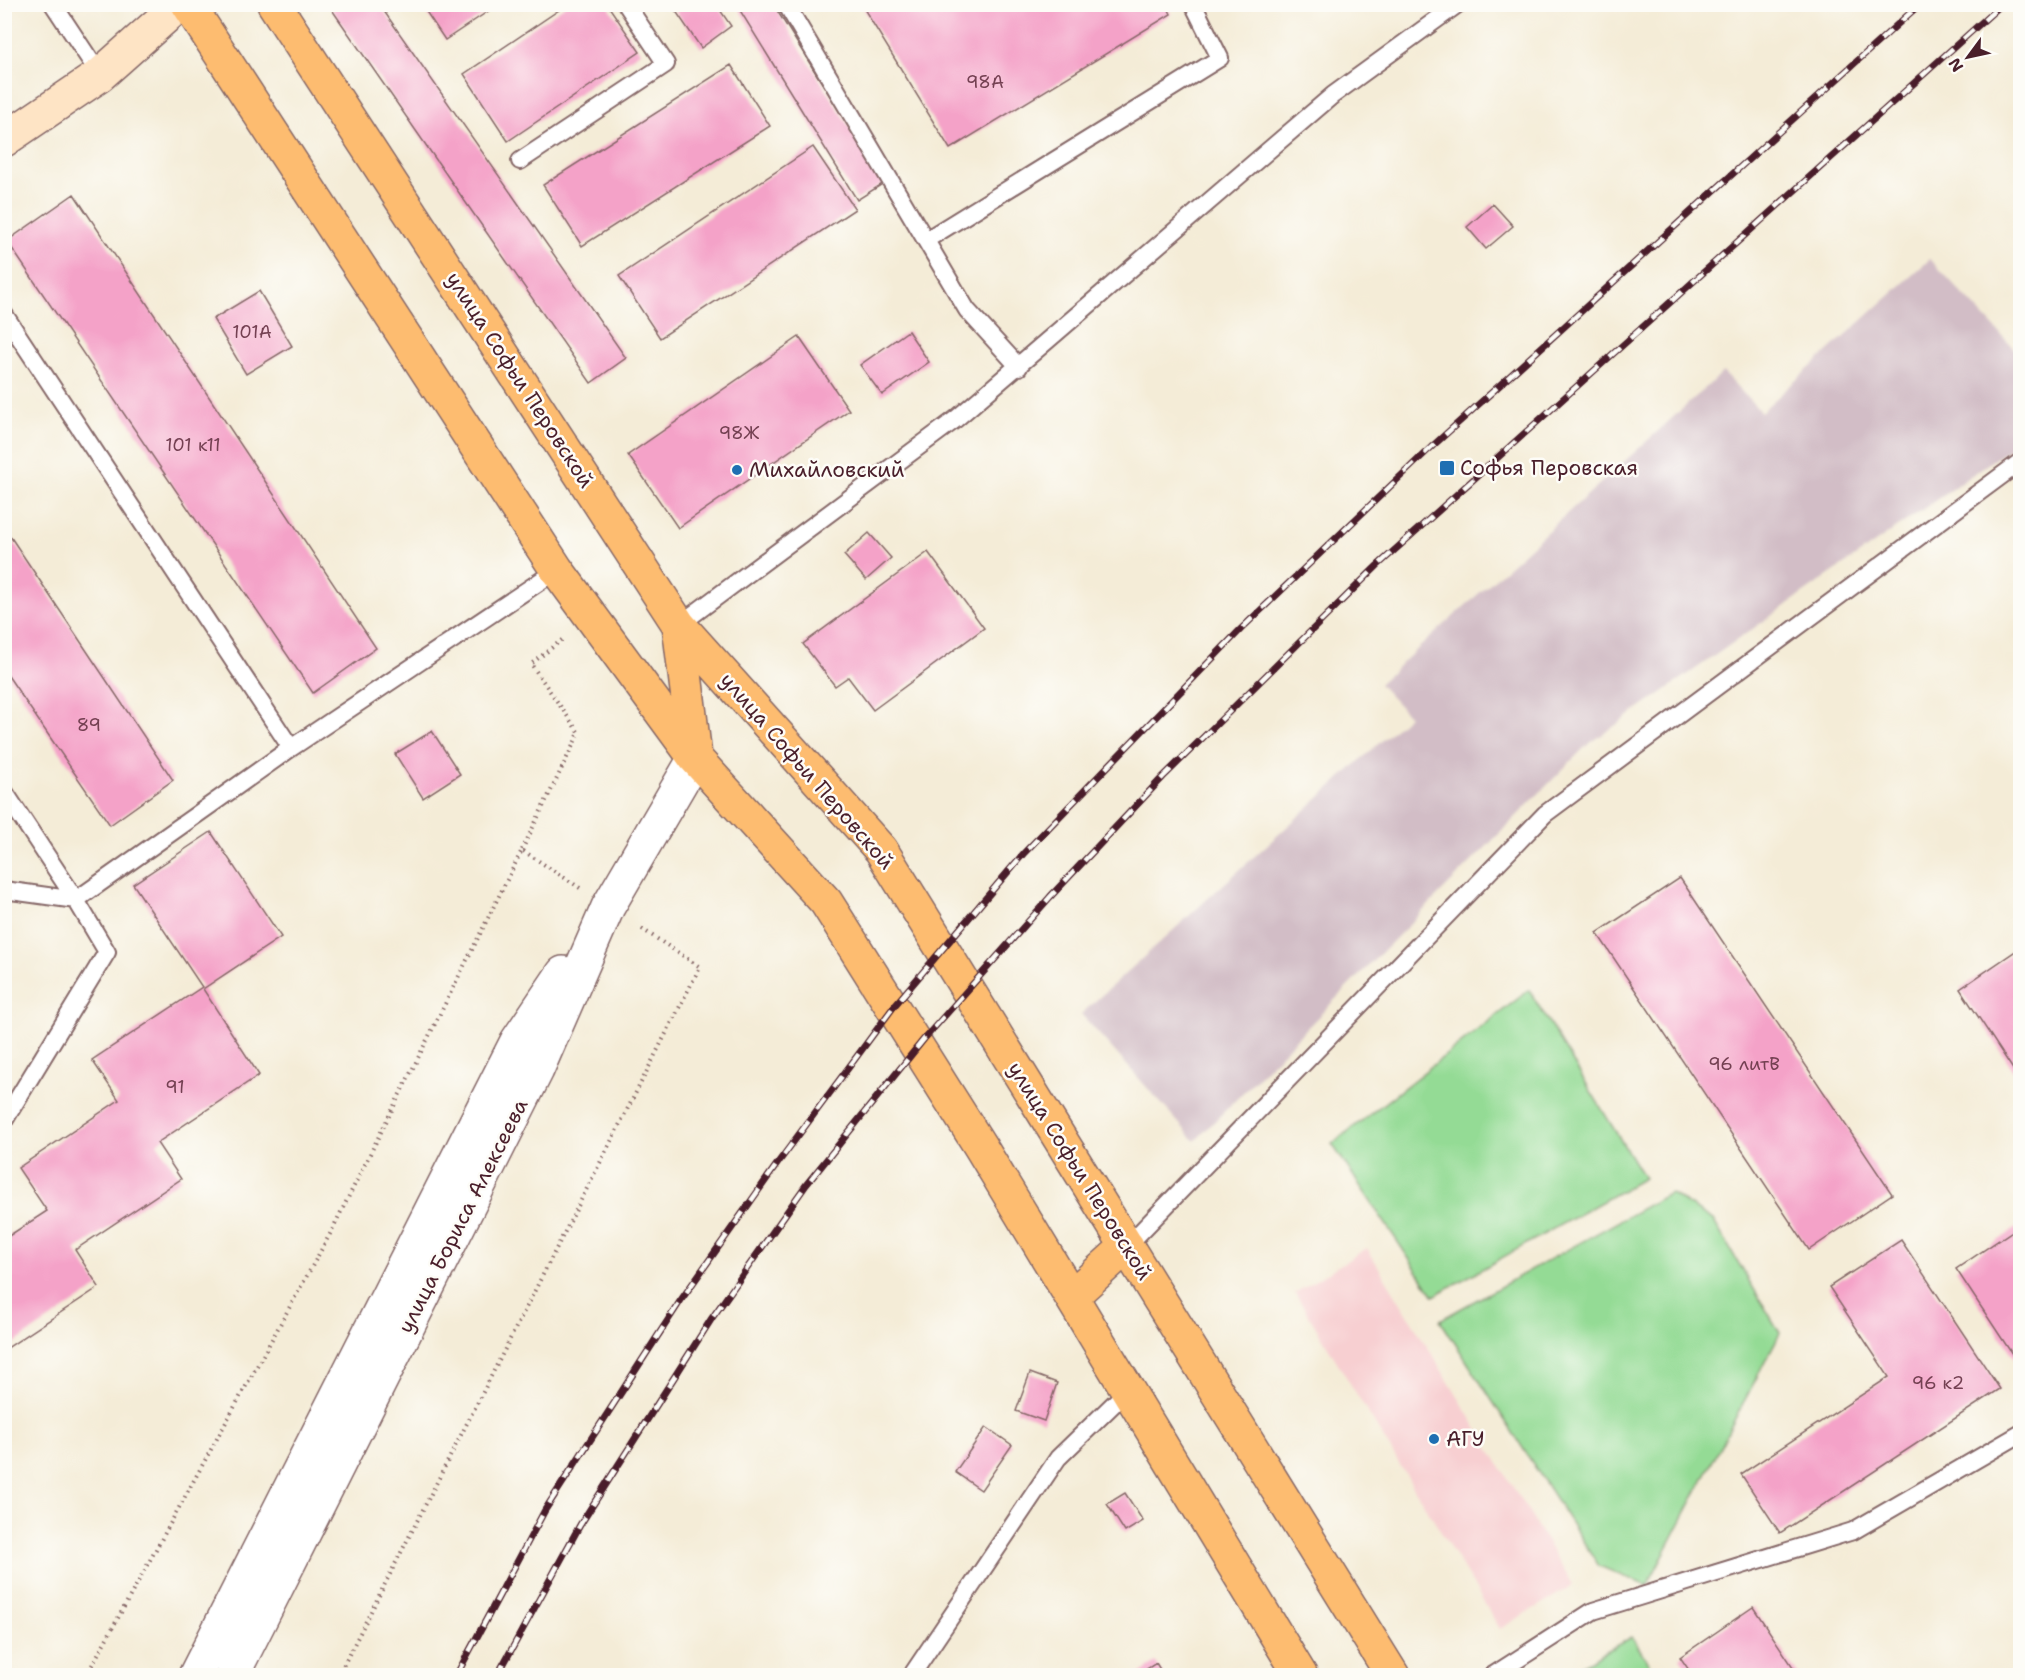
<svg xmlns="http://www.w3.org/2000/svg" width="2025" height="1680" font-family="'Shantell Sans',sans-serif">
  <rect width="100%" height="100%" fill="#fdfcf7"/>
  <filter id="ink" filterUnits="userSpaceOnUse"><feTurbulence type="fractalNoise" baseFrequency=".0167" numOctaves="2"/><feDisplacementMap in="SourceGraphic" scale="12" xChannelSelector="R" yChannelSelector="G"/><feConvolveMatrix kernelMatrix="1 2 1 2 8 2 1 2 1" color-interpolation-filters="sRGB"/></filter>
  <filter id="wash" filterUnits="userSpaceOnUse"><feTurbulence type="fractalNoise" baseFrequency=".008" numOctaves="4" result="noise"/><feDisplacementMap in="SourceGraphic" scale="24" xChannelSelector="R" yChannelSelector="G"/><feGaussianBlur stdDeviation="1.35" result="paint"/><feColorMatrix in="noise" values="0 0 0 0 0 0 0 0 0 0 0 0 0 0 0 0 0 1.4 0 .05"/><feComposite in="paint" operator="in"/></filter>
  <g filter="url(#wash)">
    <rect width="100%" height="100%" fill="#f4ecd7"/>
    <path fill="#f7cfd1" d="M1367,1248L1573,1585L1500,1629L1295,1293Z"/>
    <path fill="#d2bdc6" d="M1930,259L2020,355V441L1586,746L1195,1141L1081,1014L1409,716L1379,684L1723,372L1761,412Z"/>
    <path fill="#94db95" stroke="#6f7d60" stroke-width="1.5" d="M1529,990L1644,1178L1434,1296L1332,1144Z
      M1670,1193L1713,1220L1780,1333L1647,1586L1599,1566L1440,1320Z
      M1632,1637L1656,1675H1563Z"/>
    <g id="blocks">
      <path fill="#f4a2c8" d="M328,4H379L626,358L591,383Z
        M421,4H499L445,40Z
        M568,4H607L640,52L508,141L464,74Z
        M671,4H716L731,26L701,48Z
        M736,4H773L884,183L857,200Z
        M861,4H1166L1171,14L950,149Z
        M731,65L770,126L582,246L543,185Z
        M813,147L855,209L660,338L619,276Z
        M74,194L376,648L313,693L7,241Z
        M1493,204L1513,226L1486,249L1467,227Z
        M259,291L292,346L246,374L213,319Z
        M908,331L929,362L882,395L860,365Z
        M799,337L849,410L678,528L628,455Z
        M4,527L173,780L110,825L4,670Z
        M869,533L891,558L866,580L844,555Z
        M928,552L984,628L873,710L848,677L835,686L803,644Z
        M432,731L460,774L423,798L395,754Z
        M211,832L281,937L203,989L259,1075L157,1143L181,1179L75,1250L99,1287L4,1350V1239L47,1211L18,1168L119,1100L92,1060L202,987L133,884Z
        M1680,878L1892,1194L1809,1250L1597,933Z
        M2020,948V1080L1960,989Z
        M2020,1226V1366L1956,1269Z
        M1901,1240L2000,1389L1780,1533L1741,1474L1889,1377L1829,1287Z
        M1030,1373L1057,1383L1044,1421L1016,1411Z
        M986,1427L1012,1445L981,1490L955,1472Z
        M1125,1493L1143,1521L1125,1532L1107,1504Z
        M1753,1607L1799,1676H1693L1680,1657Z
        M1156,1663L1164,1676H1136Z"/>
    </g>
  </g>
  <g filter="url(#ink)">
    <use href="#blocks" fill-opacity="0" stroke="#866767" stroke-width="1.5"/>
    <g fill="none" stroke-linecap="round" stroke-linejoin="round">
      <g stroke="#866767" stroke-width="20">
        <path id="service" d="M53,4L100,75
          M786,4L967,310L1019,367
          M520,161L666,64L626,4
          M926,240L1220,58L1193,4
          M4,314L291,748
          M679,625L956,419L1333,95L1458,4
          M4,791L76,900L107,952L4,1121
          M4,890L76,900L291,748L557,570
          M1127,1246L1545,814L2020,462
          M911,1676L1058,1458L1128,1390
          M1492,1676L1593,1611L1853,1531L2020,1434"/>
      </g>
      <g stroke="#866767" stroke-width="36">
        <path id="tertiary" d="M195,1676L517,1041L563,973
          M232,1676L537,1070L608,907L695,758"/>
      </g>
      <g stroke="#866767" stroke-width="36">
        <path id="secondary" d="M4,140L100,75L180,4"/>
      </g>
      <g stroke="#866767" stroke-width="36">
        <path id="primary" d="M188,4L557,570L695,758L826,902L980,1146L1301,1676
          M274,4L679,625L881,850L1393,1676
          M679,625L695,756
          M1072,1296L1127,1246"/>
      </g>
      <path stroke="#866767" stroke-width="4" stroke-dasharray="1.5 4.5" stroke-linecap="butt" d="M522,850L579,733L531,664L563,639
        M86,1676L330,1234L522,850L580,888
        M338,1676L700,967L639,927"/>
      <use href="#service" stroke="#fff" stroke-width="16"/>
      <use href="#tertiary" stroke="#fff" stroke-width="33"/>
      <use href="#secondary" stroke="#fee4c5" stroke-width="33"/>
      <use href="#primary" stroke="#fdbc6f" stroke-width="33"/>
      <g stroke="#4a1f2b" stroke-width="7">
        <path id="rail" d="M456,1676L545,1510L681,1300L780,1160L895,1005L1024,853L1241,629L1426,452L1920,4
          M497,1676L580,1525L712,1318L806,1185L924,1039L1050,897L1163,777L1377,566L2002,4"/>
      </g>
      <use href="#rail" stroke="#fdfcf7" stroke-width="4.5" stroke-dasharray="14" stroke-linecap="butt"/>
    </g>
  </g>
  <g fill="#1f6fb2" stroke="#fdfcf7" stroke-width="2">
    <rect x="1439" y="460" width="16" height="16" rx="3"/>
    <circle cx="737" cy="470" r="6"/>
    <circle cx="1434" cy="1439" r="6"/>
  </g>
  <g text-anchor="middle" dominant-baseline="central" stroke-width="5" stroke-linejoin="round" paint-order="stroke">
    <g font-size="18" fill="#744052">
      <text x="985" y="82">98А</text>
      <text x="252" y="332">101А</text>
      <text x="739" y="433">98Ж</text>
      <text x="193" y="445">101 к11</text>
      <text x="89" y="725">89</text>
      <text x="1744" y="1064">96 литВ</text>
      <text x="175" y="1087">91</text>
      <text x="1938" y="1383">96 к2</text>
    </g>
    <g font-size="21" fill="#4a1f2b" stroke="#fdfcf7">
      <text transform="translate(520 380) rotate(57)">улица Софьи Перовской</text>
      <text transform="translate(807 771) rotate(49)">улица Софьи Перовской</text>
      <text transform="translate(1080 1171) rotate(58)">улица Софьи Перовской</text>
      <text transform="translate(463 1216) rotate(-63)">улица Бориса Алексеева</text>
    </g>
    <g font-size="21" fill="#4a1f2b" stroke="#fdfcf7" text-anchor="start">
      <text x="1460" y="468">Софья Перовская</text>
      <text x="749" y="470">Михайловский</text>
      <text x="1446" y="1439">АГУ</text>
    </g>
  </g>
  <rect width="2025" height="1680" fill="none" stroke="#fdfcf7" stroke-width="24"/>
  <g transform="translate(1968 57) rotate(237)" stroke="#fdfcf7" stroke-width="4.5" paint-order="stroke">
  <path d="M0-4.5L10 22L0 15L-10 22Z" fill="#4a1f2b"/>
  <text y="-9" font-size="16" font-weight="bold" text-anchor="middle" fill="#4a1f2b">N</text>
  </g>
</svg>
